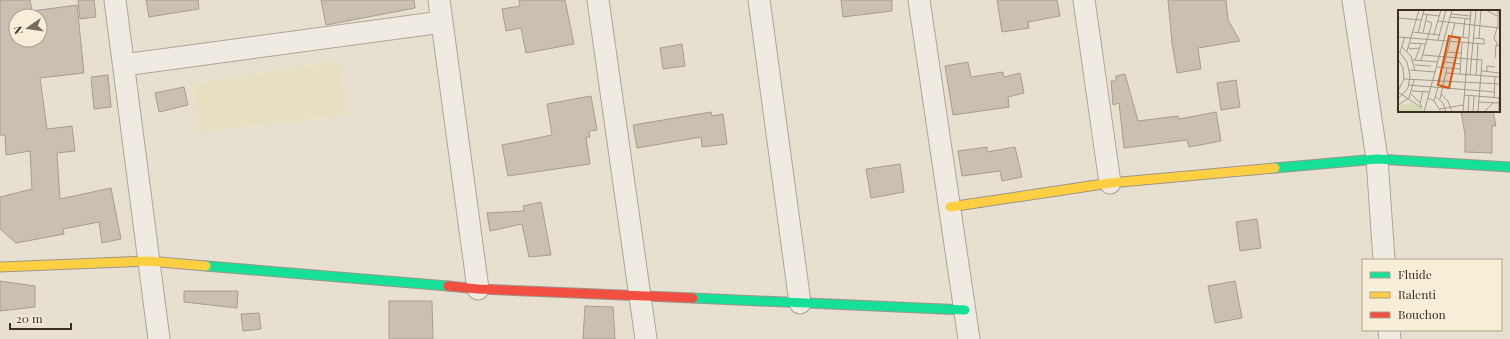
<svg xmlns="http://www.w3.org/2000/svg" width="1510" height="339" font-family="'Playfair Display',serif">
  <rect width="100%" height="100%" fill="#e7e0d1"/>
  <path fill="#e6dfc2" d="M340,61L347,115L198,133L193,84Z"/>
  <path fill="#cbbfb2" stroke="#a89c90" fill-rule="evenodd" d="M0,0H30L32,11L77,5L84,73L40,78L47,129L72,126L75,151L57,153L60,199L111,188L121,239L102,243L99,222L63,229L64,234L16,243L0,229V197L32,189L30,151L6,155L5,135H0ZM16,16H40V40H16Z
    M78,0H94L96,17L80,19Z
    M146,0H198L199,9L149,17Z
    M321,0H414L415,8L326,25Z
    M519,0H565L574,44L526,53L521,28L506,31L502,9L520,6Z
    M841,0H892V11L843,17Z
    M997,0H1057L1060,16L1028,22L1029,28L1002,32Z
    M1168,0H1226L1228,20L1240,41L1198,48L1201,69L1177,73L1172,43Z
    M682,44L685,66L663,69L660,48Z
    M968,62L971,77L1003,72L1004,77L1020,73L1024,93L1008,97L1009,107L953,115L945,66Z
    M1125,74L1138,121L1178,116L1179,119L1216,112L1221,141L1189,147L1187,140L1124,148L1119,103L1113,105L1111,81H1116V76Z
    M108,75L111,107L94,109L91,77Z
    M1236,80L1240,107L1221,110L1217,83Z
    M184,87L188,105L159,112L155,93Z
    M591,96L597,130L589,131L590,137H586L590,164L508,176L502,145L552,135L547,104Z
    M1461,111H1493L1496,126H1492V153L1465,152V135Z
    M711,112L712,116L723,114L727,144L702,147L701,137L637,148L633,125Z
    M987,147V152L1015,147L1022,177L1002,181L1000,171L962,176L958,151Z
    M900,164L904,192L871,198L866,169Z
    M541,202L551,255L529,257L522,224L490,231L487,213L524,211L523,206Z
    M1257,219L1261,248L1240,251L1236,222Z
    M0,281L35,286V307L0,311Z
    M1235,281L1242,318L1215,323L1208,286Z
    M184,291H238L237,308L184,302Z
    M389,301H432L433,339H389Z
    M585,306L613,307L615,339H583Z
    M259,313L261,329L243,331L241,314Z"/>
  <g fill="none" stroke-linecap="round" stroke-linejoin="round">
    <g stroke="#ada599" stroke-width="23">
      <path id="street" d="M115,0L159,339
        M439,0L478,289
        M598,0L646,339
        M759,0L800,303
        M919,0L969,339
        M1084,0L1110,183
        M1353,0L1377,159L1384,260
        M124,65L442,22
        M1389,330L1390,339"/>
    </g>
    <g stroke="#9c958a" stroke-width="11">
      <path id="fast" d="M1275,168L1377,159L1510,167
        M206,266L448,286
        M693,298L965,310"/>
    </g>
    <g stroke="#9c958a" stroke-width="11">
      <path id="slow" d="M950,207L1110,183L1275,168
        M0,267L148,261L206,266"/>
    </g>
    <g stroke="#9c958a" stroke-width="11">
      <path id="jam" d="M448,286L478,289L693,298"/>
    </g>
    <use href="#street" stroke="#efebe3" stroke-width="21"/>
    <use href="#fast" stroke="#16e098" stroke-width="9"/>
    <use href="#slow" stroke="#ffcf43" stroke-width="9"/>
    <use href="#jam" stroke="#f24e42" stroke-width="9"/>
  </g>
  <g transform="translate(1398 10)">
    <rect width="102" height="102" fill="#e7e0d1"/>
    <path d="M13,93L24,98L26,102H2V95Z" fill="#d6d7b3"/>
    <path fill="none" stroke="#a3998a" stroke-width="1" d="M88,0L99,6M100,0V15L96,28L100,35M25,4L41,6M53,4L72,6M52,7L72,9M0,8L23,10M40,11L102,18M14,22L42,25M20,23L26,0M25,23L29,5M36,24L43,0M54,26L70,28M0,27L86,34V29L76,28M65,27L67,8M81,28L83,0M40,30L48,0M11,33L28,34M10,36L12,39L21,38M4,37L13,46L17,61M0,40L9,52L12,66L10,78L0,89M9,41L21,0M2,42L7,27M49,42L63,43M25,45L84,50L80,102M97,48L98,35L102,36M0,49L5,58L6,69L0,81M15,50L40,52M17,50L23,34M23,50L34,13L29,11M47,52L62,54M17,55L33,56M39,57L62,59M45,58L57,13M12,60L37,62M84,61L102,63M89,61V56L97,57M48,63L102,67M62,64L64,32M72,65L78,0M78,66L80,34M6,69L102,74M11,75L96,82M14,81L31,82M0,82L24,98M13,84L22,93M43,84L50,91L54,102M66,85L102,88M37,86L45,93L48,102M30,88L36,91L43,102M96,88L97,67M42,89L49,58M36,91L40,77M81,92L101,93M0,95L11,88L16,70M24,97L22,94L25,81M42,99L65,95M26,102L54,0M65,102L73,0M70,102L71,86M75,102L76,86M86,102L95,93M101,102V88"/>
    <path fill="#d7550e" fill-opacity="0.15" stroke="#d7550e" stroke-width="2" d="M51,26L62,28L51,78L40,75Z"/>
    <rect width="102" height="102" fill="none" stroke="#3d2e20" stroke-width="2"/>
  </g>
  <rect x="1362" y="259" width="140" height="72" fill="#f7eed8" stroke="#ada18e"/>
  <rect x="1370" y="272" width="20" height="6" fill="#16e098" stroke="#ada18e"/>
  <text x="1398" y="279" font-size="12" fill="#3d2e20">Fluide</text>
  <rect x="1370" y="292" width="20" height="6" fill="#ffcf43" stroke="#ada18e"/>
  <text x="1398" y="299" font-size="12" fill="#3d2e20">Ralenti</text>
  <rect x="1370" y="312" width="20" height="6" fill="#f24e42" stroke="#ada18e"/>
  <text x="1398" y="319" font-size="12" fill="#3d2e20">Bouchon</text>
  <g transform="translate(28 28) rotate(257)"><circle r="19" fill="#f7eed8" stroke="#ada18e"/>
  <path d="M0-3L7 15L0 10L-7 15Z" fill="#786c5e"/>
  <text y="-6" font-size="11" font-weight="bold" text-anchor="middle" fill="#3d2e20">N</text>
  </g>
  <path d="M10 323v6h61v-6" fill="none" stroke="#3d2e20" stroke-width="2"/>
  <text x="16" y="323" font-size="12" fill="#3d2e20" stroke="#f7eed8" stroke-width="3" paint-order="stroke">20 m</text>
</svg>
